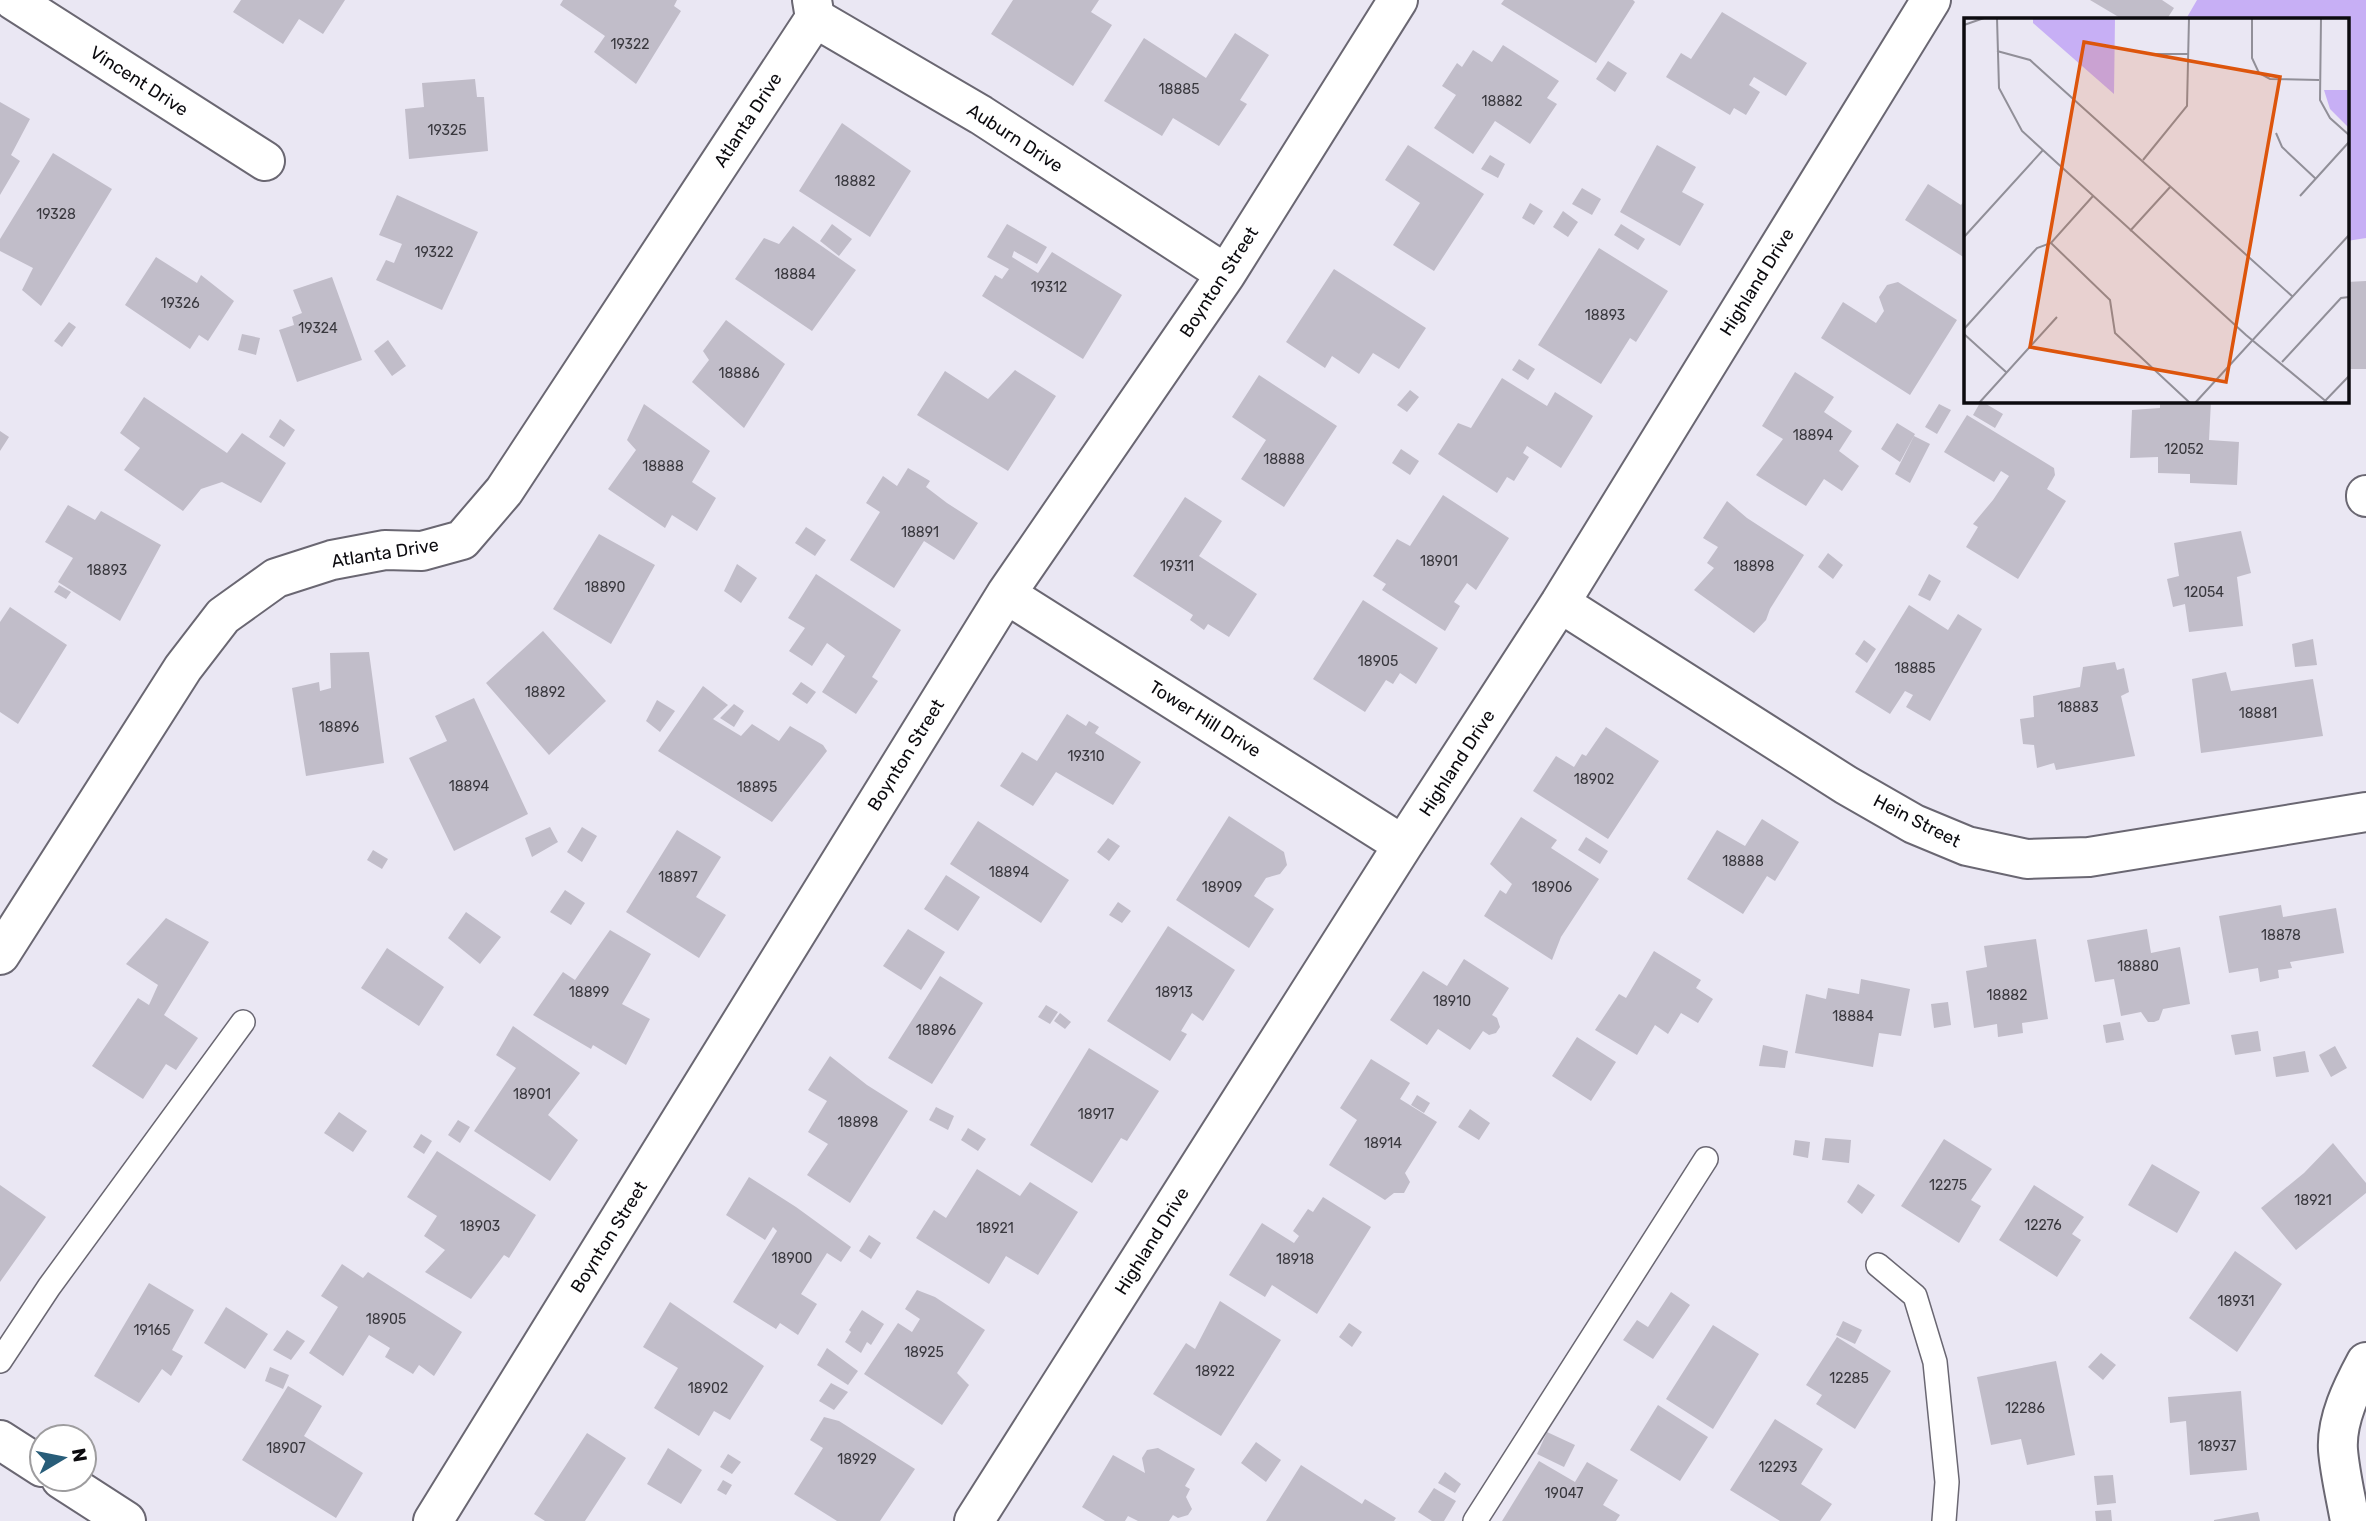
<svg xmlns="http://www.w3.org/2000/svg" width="2366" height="1521" font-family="Rubik,sans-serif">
  <rect width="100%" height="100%" fill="#eae7f3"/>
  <path fill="#c7aff5" d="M2197,0H2366V238L2347,241V19H2186Z"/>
  <path fill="#c1bdc9" d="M241,0H345L323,34L299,19L283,44L233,12Z
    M563,0H677L674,6L681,11L636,84L594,52L605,36L560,5Z
    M1013,0H1099L1091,12L1112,25L1073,86L991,34Z
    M1504,0H1633L1635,2L1596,63L1501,4Z
    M2090,0H2162L2174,8L2167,19H2122Z
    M1722,12L1807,63L1786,96L1754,77L1749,85L1760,92L1746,115L1734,108L1730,115L1666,77L1681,53L1691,59Z
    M1235,33L1269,55L1240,100L1247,104L1219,146L1173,118L1162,136L1104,101L1144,38L1206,78Z
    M1503,45L1559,81L1547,98L1557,104L1530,144L1495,121L1473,154L1434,128L1456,95L1442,86L1457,63L1462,67L1473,50L1492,62Z
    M1608,61L1627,73L1615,92L1596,79Z
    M475,79L477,97H484L488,151L409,159L405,109L424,107L422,83Z
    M0,102L30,119L11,155L20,161L0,195Z
    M842,123L911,171L870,237L799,191Z
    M1408,145L1484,194L1434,271L1393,245L1420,203L1385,180Z
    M1657,145L1696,167L1682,192L1704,204L1680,246L1620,212Z
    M53,153L112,189L41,306L22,290L33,268L0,251V239Z
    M1490,155L1505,164L1498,178L1481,169Z
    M1928,184L1961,205L1965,199V258L1905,220Z
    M1582,188L1601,199L1592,215L1572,204Z
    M397,195L478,232L442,310L376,280L386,260L394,263L402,244L379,235Z
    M1530,203L1543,211L1534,225L1522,218Z
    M1563,211L1578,222L1568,237L1553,227Z
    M832,224L852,239L839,256L820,241Z
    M1007,224L1047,247L1037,264L1014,251L1012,257L1038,273L1052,252L1122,295L1083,359L982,296L995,275L1002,279L1009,269L987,257Z
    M1621,224L1645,239L1638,250L1614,235Z
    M793,226L856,270L812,331L735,279L764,238L779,244Z
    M1599,248L1668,291L1636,342L1630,338L1601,384L1538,345Z
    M156,257L197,283L201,275L234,301L208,341L199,335L190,349L125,305Z
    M1334,269L1426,328L1399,369L1373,353L1359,374L1332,356L1325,368L1286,342Z
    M332,277L362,360L297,382L279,330L294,325L292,317L302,313L293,290Z
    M2366,281V369H2349L2347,282Z
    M1898,282L1957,320L1910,395L1821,338L1843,302L1876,323L1884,311L1879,297L1887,285Z
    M726,320L785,364L744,428L692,382L709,360L703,351Z
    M69,322L76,327L62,347L54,341Z
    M242,334L260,338L256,355L238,350Z
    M388,340L406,366L392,376L374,351Z
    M1519,359L1535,369L1528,380L1512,370Z
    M1015,370L1056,396L1008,471L917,415L945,371L988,399Z
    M1795,372L1834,397L1824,412L1852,431L1839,451L1859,466L1842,491L1824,479L1806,506L1756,475L1783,439L1762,426Z
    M1259,375L1337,426L1284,507L1241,479L1266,440L1232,417Z
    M1502,378L1547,406L1555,392L1593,416L1561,468L1527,446L1523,453L1529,457L1514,481L1507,477L1497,493L1438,454L1458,423L1471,428Z
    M1410,390L1419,397L1407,412L1397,405Z
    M144,397L227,453L242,433L286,463L261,503L222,482L201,489L183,511L124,470L140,448L120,433Z
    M1981,401L2003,414L1995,428L1973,415Z
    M2160,401H2211L2209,440L2239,442L2237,485L2190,483V474L2158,473V457L2130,458L2132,410L2160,408Z
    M644,404L710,451L692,482L716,498L697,531L672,515L665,528L608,489L636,450L627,440Z
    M1939,404L1951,410L1937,434L1925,427Z
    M1967,415L2054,468L2055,475L2047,489L2066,501L2018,579L1966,547L1978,527L1973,524L1993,500L2009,476L2001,471L1994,482L1944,452Z
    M280,419L295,430L284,447L269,437Z
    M1897,423L1915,434L1900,462L1881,449Z
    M0,431L9,437L0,451Z
    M1914,436L1930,444L1910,483L1895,474Z
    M1401,449L1419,461L1410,475L1392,463Z
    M908,468L930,481L926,487L947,503L978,523L954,560L924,541L894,588L850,560L880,512L866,503L883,476L897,486Z
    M1443,495L1509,538L1476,590L1467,583L1454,602L1460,606L1445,631L1382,590L1386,584L1373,576L1397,539L1410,546Z
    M1185,497L1222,521L1199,556L1257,594L1229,637L1208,624L1204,630L1190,620L1193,615L1133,576Z
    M1727,501L1747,518L1804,555L1770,609L1766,620L1754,633L1694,590L1714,568L1707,563L1718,547L1703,538Z
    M68,505L95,520L101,511L161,545L120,621L58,582L73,558L45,542Z
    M806,527L826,540L815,556L795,543Z
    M2241,531L2251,573L2237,577L2243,626L2189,632L2185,604L2173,607L2167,579L2179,576L2174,543Z
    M599,534L655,565L611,644L553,609Z
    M1828,553L1843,565L1833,579L1818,567Z
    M737,564L757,578L741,603L724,591Z
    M816,574L901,630L872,677L878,681L856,714L822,692L845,656L827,643L812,666L789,651L805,628L788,618Z
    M1929,574L1941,581L1930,601L1918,595Z
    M59,585L71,592L66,599L54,592Z
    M1363,600L1438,648L1416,684L1400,673L1393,684L1386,680L1365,712L1313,679Z
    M1909,605L1948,630L1958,614L1982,629L1930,721L1906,707L1913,695L1905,691L1890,714L1855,692Z
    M10,607L67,645L18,724L0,712V622Z
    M543,631L606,701L549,755L486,683Z
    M2313,639L2317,665L2295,667L2292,644Z
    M1864,640L1876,649L1867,663L1855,654Z
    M369,652L384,763L306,776L292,688L319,682L320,691L331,688L330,653Z
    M2115,662L2117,670L2124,668L2129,692L2121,696L2135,756L2056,770L2054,763L2037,768L2034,745L2023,744L2020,719L2034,717L2033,696L2080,687L2083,667Z
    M2226,672L2231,691L2313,679L2323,736L2201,753L2192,679Z
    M801,682L816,692L807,704L792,694Z
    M703,686L728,705L713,719L741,736L752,724L779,741L790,726L823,745L827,751L772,822L658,751Z
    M474,698L528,814L454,851L409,758L447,741L435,716Z
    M657,700L675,711L660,732L646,721Z
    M734,704L744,711L734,727L720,718Z
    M1067,714L1086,726L1089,721L1099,727L1095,733L1141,762L1113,805L1056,772L1033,806L1000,786L1022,752L1037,761Z
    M1606,727L1659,761L1608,839L1533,791L1556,756L1574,767L1582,754L1586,756Z
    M1229,816L1284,852L1287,865L1280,874L1266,878L1254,896L1274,909L1249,948L1176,900Z
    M1521,817L1557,840L1551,848L1599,879L1561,937L1552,960L1484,916L1500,890L1506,894L1512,884L1490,864Z
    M1762,819L1799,842L1775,881L1767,876L1743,914L1687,879L1717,830L1745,846Z
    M978,821L1069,880L1041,923L950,864Z
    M550,827L558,842L532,857L525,838Z
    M582,827L597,836L582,862L567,852Z
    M677,830L721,857L696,897L726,915L699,958L626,912Z
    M1586,837L1608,851L1600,864L1578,850Z
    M1108,838L1120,846L1109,861L1097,852Z
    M373,850L388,859L382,869L367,860Z
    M946,875L980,897L958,931L924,909Z
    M565,890L585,903L571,925L550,912Z
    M1118,902L1131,911L1122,923L1109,915Z
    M2281,905L2283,917L2336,908L2344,953L2290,962L2292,968L2278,970L2279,978L2260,982L2258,968L2229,973L2219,916Z
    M466,912L501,937L480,964L448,938Z
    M166,918L209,942L164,1015L198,1038L176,1070L166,1064L143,1099L92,1066L138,998L149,1005L158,985L126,964Z
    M1168,926L1235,970L1203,1021L1192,1013L1181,1031L1187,1034L1170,1061L1107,1021Z
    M908,929L945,952L921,990L883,966Z
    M2147,929L2151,953L2180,947L2190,1004L2163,1009L2159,1020L2154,1022H2148L2141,1012L2121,1016L2114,979L2095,982L2087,940Z
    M610,930L651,954L622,1004L650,1019L626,1065L593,1045L591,1049L533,1015L563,972L575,980Z
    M2036,939L2048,1019L2022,1023L2023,1033L1998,1037L1997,1024L1974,1028L1966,971L1987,967L1984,946Z
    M387,948L444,987L419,1026L361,988Z
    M1654,951L1701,980L1696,988L1713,999L1698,1023L1681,1013L1668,1034L1655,1025L1637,1055L1595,1030L1619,994L1626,998Z
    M1464,959L1509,988L1492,1015L1497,1018L1500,1027L1496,1033L1489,1035L1483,1031L1470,1050L1438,1029L1427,1045L1390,1020L1423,971L1447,986Z
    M940,976L983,1003L932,1084L888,1058Z
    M1861,979L1910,989L1901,1036L1879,1033L1873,1067L1795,1053L1806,994L1826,999L1828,988L1859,994Z
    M1948,1002L1951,1025L1934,1028L1931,1004Z
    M1046,1005L1058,1012L1050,1024L1038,1017Z
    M1060,1013L1071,1022L1065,1029L1054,1021Z
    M2120,1022L2124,1040L2106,1043L2103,1025Z
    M513,1026L580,1073L548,1115L578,1140L550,1181L474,1131L516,1068L496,1055Z
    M2258,1031L2261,1051L2235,1055L2231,1035Z
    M1577,1037L1616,1062L1591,1101L1552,1076Z
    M1763,1045L1788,1051L1785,1068L1759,1066Z
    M2335,1046L2347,1068L2331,1077L2319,1055Z
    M1089,1048L1159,1091L1127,1141L1121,1138L1092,1183L1030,1145Z
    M2305,1051L2309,1072L2276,1077L2273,1057Z
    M830,1056L867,1085L908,1111L850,1203L807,1175L828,1144L808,1132L827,1101L808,1090Z
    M1371,1059L1410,1083L1400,1099L1437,1122L1405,1173L1410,1182L1404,1193H1394L1385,1200L1329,1165L1357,1120L1340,1108Z
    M1417,1095L1430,1103L1424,1113L1411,1105Z
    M936,1107L954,1116L948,1130L929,1120Z
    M1470,1109L1490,1123L1479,1140L1458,1127Z
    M339,1112L367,1131L353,1152L324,1133Z
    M458,1120L470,1127L460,1143L448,1135Z
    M968,1128L986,1139L978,1151L961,1140Z
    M421,1134L432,1141L424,1154L413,1147Z
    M1825,1138L1851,1140L1849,1163L1822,1160Z
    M1944,1139L1992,1169L1971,1200L1981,1206L1959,1243L1901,1206Z
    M1795,1140L1810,1142L1808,1158L1793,1155Z
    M2333,1143L2366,1183V1193L2296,1250L2261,1208L2304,1173Z
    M437,1151L536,1215L509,1258L504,1255L471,1299L425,1272L445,1250L424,1236L437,1216L407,1197Z
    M2152,1164L2200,1192L2177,1233L2128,1205Z
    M977,1169L1020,1196L1030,1182L1078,1212L1038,1275L1006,1256L989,1284L916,1238L934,1210L946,1218Z
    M749,1177L796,1207L851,1247L841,1262L827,1253L801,1294L817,1304L798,1335L780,1323L776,1329L733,1302L777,1231L773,1227L765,1240L726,1215Z
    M1858,1184L1875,1195L1862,1214L1847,1202Z
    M0,1185L46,1217L0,1282Z
    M2034,1185L2084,1217L2072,1234L2081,1240L2057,1277L1999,1240Z
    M1323,1197L1371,1227L1317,1314L1272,1285L1265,1297L1229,1275L1262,1223L1294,1243L1299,1236L1293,1231L1308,1209L1313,1212Z
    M869,1235L881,1243L871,1259L859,1251Z
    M2235,1251L2282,1284L2237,1352L2189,1318Z
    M342,1264L363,1278L368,1272L462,1332L434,1376L419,1365L413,1374L385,1357L390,1348L369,1335L343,1376L309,1353L338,1307L321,1296Z
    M149,1283L194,1310L172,1350L183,1356L171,1376L162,1369L139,1403L94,1376Z
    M917,1290L935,1297L985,1330L957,1373L969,1385L942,1425L864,1374L898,1323L912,1332L920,1319L905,1309Z
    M1671,1292L1690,1305L1653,1359L1623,1340L1637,1320L1648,1327Z
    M1220,1301L1281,1340L1221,1436L1153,1394L1186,1343L1195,1349Z
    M670,1302L764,1366L730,1420L714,1411L699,1436L654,1408L678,1368L643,1347Z
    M226,1307L268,1334L245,1369L204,1343Z
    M862,1310L884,1324L871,1345L867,1342L861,1353L845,1342L851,1332L849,1330Z
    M1843,1321L1862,1330L1855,1344L1836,1335Z
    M1349,1323L1362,1332L1352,1347L1339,1337Z
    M1713,1325L1759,1354L1713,1429L1666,1399Z
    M287,1330L305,1341L291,1360L273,1350Z
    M1837,1337L1891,1371L1855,1429L1816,1404L1822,1395L1806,1385Z
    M827,1348L858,1371L848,1385L817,1365Z
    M2101,1353L2116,1365L2103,1380L2088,1367Z
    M2056,1361L2075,1455L2027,1465L2021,1439L1991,1445L1977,1377Z
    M270,1367L289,1375L283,1389L265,1381Z
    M831,1383L848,1392L834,1410L819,1401Z
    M288,1386L322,1406L304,1436L363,1473L336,1518L242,1460Z
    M2241,1391L2247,1470L2190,1475L2186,1421L2170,1423L2168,1397Z
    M1658,1405L1708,1437L1680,1481L1630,1450Z
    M824,1417L839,1421L915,1469L880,1521H837L794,1494L823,1448L810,1440Z
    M1775,1419L1823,1449L1801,1484L1832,1504L1820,1521H1780L1730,1490Z
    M1547,1432L1575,1445L1564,1467L1537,1454Z
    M587,1433L626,1458L585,1521H545L534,1514Z
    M1256,1442L1281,1460L1266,1482L1241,1463Z
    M668,1448L702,1470L681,1504L647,1484Z
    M1158,1448L1195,1469L1185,1486L1190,1489L1186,1497L1192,1509L1188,1515L1178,1518L1173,1515L1169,1521H1138L1128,1516L1125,1521H1105L1082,1507L1113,1455L1145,1473L1142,1458L1147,1450Z
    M728,1454L741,1462L732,1474L720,1467Z
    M1539,1461L1575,1482L1587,1462L1618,1480L1603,1505L1620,1515L1616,1521H1502Z
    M1301,1465L1362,1504L1365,1499L1396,1518L1394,1521H1266Z
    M1445,1472L1461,1484L1455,1493L1438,1483Z
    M2113,1475L2116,1503L2097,1505L2094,1476Z
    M723,1480L732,1485L726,1495L717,1490Z
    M1434,1488L1456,1501L1444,1521H1432L1418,1512Z
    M2111,1510L2112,1521H2096L2095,1511Z
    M2258,1512L2260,1521H2214V1520Z"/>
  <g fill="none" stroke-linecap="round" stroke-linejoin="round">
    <g stroke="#6a6772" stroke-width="26">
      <path id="service" d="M1878,1265L1915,1296L1935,1362L1947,1482L1944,1521
        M0,1361L49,1287L243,1022
        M1475,1521L1706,1159"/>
    </g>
    <g stroke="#6a6772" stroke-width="42">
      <path id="minor" d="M13,0L265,161
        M812,0L815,18L981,115L1226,274
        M2366,495V497
        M1006,594L1403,845
        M1560,603L1846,785L1914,824L1967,846L2027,859L2089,857L2366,812
        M0,955L183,668L223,616L276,578L332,560L385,550L422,551L462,540L504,491L815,18
        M433,1521L1006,594L1226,274L1398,0
        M974,1521L1403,845L1560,603L1931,0
        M2350,1521C2346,1498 2340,1474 2338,1450C2336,1420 2352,1388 2366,1362"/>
    </g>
    <g stroke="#6a6772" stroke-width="42">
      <path id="tertiary" d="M0,1440L42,1467
        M61,1479L126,1521"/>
    </g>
    <use href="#service" stroke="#fff" stroke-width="23"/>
    <use href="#minor" stroke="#fff" stroke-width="38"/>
    <use href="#tertiary" stroke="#fff" stroke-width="38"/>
  </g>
  <g text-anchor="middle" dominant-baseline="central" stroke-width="7" stroke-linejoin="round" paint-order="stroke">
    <g font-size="14" fill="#39383e">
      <text x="630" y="44">19322</text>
      <text x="1179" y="89">18885</text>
      <text x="1502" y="101">18882</text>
      <text x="447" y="130">19325</text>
      <text x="855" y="181">18882</text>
      <text x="56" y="214">19328</text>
      <text x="434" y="252">19322</text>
      <text x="795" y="274">18884</text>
      <text x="1049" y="287">19312</text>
      <text x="180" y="303">19326</text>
      <text x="1605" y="315">18893</text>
      <text x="318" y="328">19324</text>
      <text x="739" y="373">18886</text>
      <text x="1813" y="435">18894</text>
      <text x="2184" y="449">12052</text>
      <text x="1284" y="459">18888</text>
      <text x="663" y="466">18888</text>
      <text x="920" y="532">18891</text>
      <text x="1439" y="561">18901</text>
      <text x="1177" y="566">19311</text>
      <text x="1754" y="566">18898</text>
      <text x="107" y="570">18893</text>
      <text x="605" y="587">18890</text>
      <text x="2204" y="592">12054</text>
      <text x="1378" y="661">18905</text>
      <text x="1915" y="668">18885</text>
      <text x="545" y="692">18892</text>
      <text x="2078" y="707">18883</text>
      <text x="2258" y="713">18881</text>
      <text x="339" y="727">18896</text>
      <text x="1086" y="756">19310</text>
      <text x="1594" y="779">18902</text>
      <text x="469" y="786">18894</text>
      <text x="757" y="787">18895</text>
      <text x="1743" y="861">18888</text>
      <text x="1009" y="872">18894</text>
      <text x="678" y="877">18897</text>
      <text x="1222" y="887">18909</text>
      <text x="1552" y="887">18906</text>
      <text x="2281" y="935">18878</text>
      <text x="2138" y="966">18880</text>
      <text x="589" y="992">18899</text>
      <text x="1174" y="992">18913</text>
      <text x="2007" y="995">18882</text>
      <text x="1452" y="1001">18910</text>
      <text x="1853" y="1016">18884</text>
      <text x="936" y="1030">18896</text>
      <text x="532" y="1094">18901</text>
      <text x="1096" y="1114">18917</text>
      <text x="858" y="1122">18898</text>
      <text x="1383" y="1143">18914</text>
      <text x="1948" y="1185">12275</text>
      <text x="2313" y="1200">18921</text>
      <text x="2043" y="1225">12276</text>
      <text x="480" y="1226">18903</text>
      <text x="995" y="1228">18921</text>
      <text x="792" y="1258">18900</text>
      <text x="1295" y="1259">18918</text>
      <text x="2236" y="1301">18931</text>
      <text x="386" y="1319">18905</text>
      <text x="152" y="1330">19165</text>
      <text x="924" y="1352">18925</text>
      <text x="1215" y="1371">18922</text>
      <text x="1849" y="1378">12285</text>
      <text x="708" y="1388">18902</text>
      <text x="2025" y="1408">12286</text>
      <text x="2217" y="1446">18937</text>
      <text x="286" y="1448">18907</text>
      <text x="857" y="1459">18929</text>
      <text x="1778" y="1467">12293</text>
      <text x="1564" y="1493">19047</text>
    </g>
    <g font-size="18" fill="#0c0b0f" stroke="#fff">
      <text transform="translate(139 81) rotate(33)">Vincent Drive</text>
      <text transform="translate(748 120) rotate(-57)">Atlanta Drive</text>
      <text transform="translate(1015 138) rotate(33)">Auburn Drive</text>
      <text transform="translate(1219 282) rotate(-57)">Boynton Street</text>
      <text transform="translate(1757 282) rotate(-58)">Highland Drive</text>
      <text transform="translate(385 553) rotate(-9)">Atlanta Drive</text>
      <text transform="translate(1205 719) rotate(32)">Tower Hill Drive</text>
      <text transform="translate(906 755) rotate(-58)">Boynton Street</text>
      <text transform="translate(1457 763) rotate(-57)">Highland Drive</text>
      <text transform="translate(1917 821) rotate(27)">Hein Street</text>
      <text transform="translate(609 1237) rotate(-58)">Boynton Street</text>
      <text transform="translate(1152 1241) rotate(-58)">Highland Drive</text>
    </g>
  </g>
  <g transform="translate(1964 18)">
    <rect width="385" height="385" fill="#eae7f3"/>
    <path d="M69,0H151L150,76L69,5ZM360,72H385V110L366,91Z" fill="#c7aff5"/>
    <path fill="none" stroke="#918f98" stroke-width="2" d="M33,0L35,70L58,113L282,317L364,385M288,0V40L295,55L306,61L355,62M357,0L356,82L366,100L385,117M0,7L20,0M33,33L66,42L329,279M184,36H225M312,115L318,129L352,161M179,142L223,88L225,0M336,178L385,124M166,213L207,168M0,219L79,132M87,225L146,282L151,315L226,385M0,311L73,230L87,225L129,178M0,316L42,354M318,344L377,280L385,279M15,385L93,299M231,385L385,217M359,385L385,358"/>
    <path fill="#dd550c" fill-opacity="0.15" stroke="#dd550c" stroke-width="3.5" d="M120,24L316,59L262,364L66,329Z"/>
    <rect width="385" height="385" fill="none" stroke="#0c0b0f" stroke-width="3.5"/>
  </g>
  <g transform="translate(63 1458) rotate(80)"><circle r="33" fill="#ffffff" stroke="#9e9d9f" stroke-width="2"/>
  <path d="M0-5L12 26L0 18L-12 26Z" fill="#285d79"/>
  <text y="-10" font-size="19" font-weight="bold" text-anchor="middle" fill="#0c0b0f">N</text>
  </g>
</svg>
